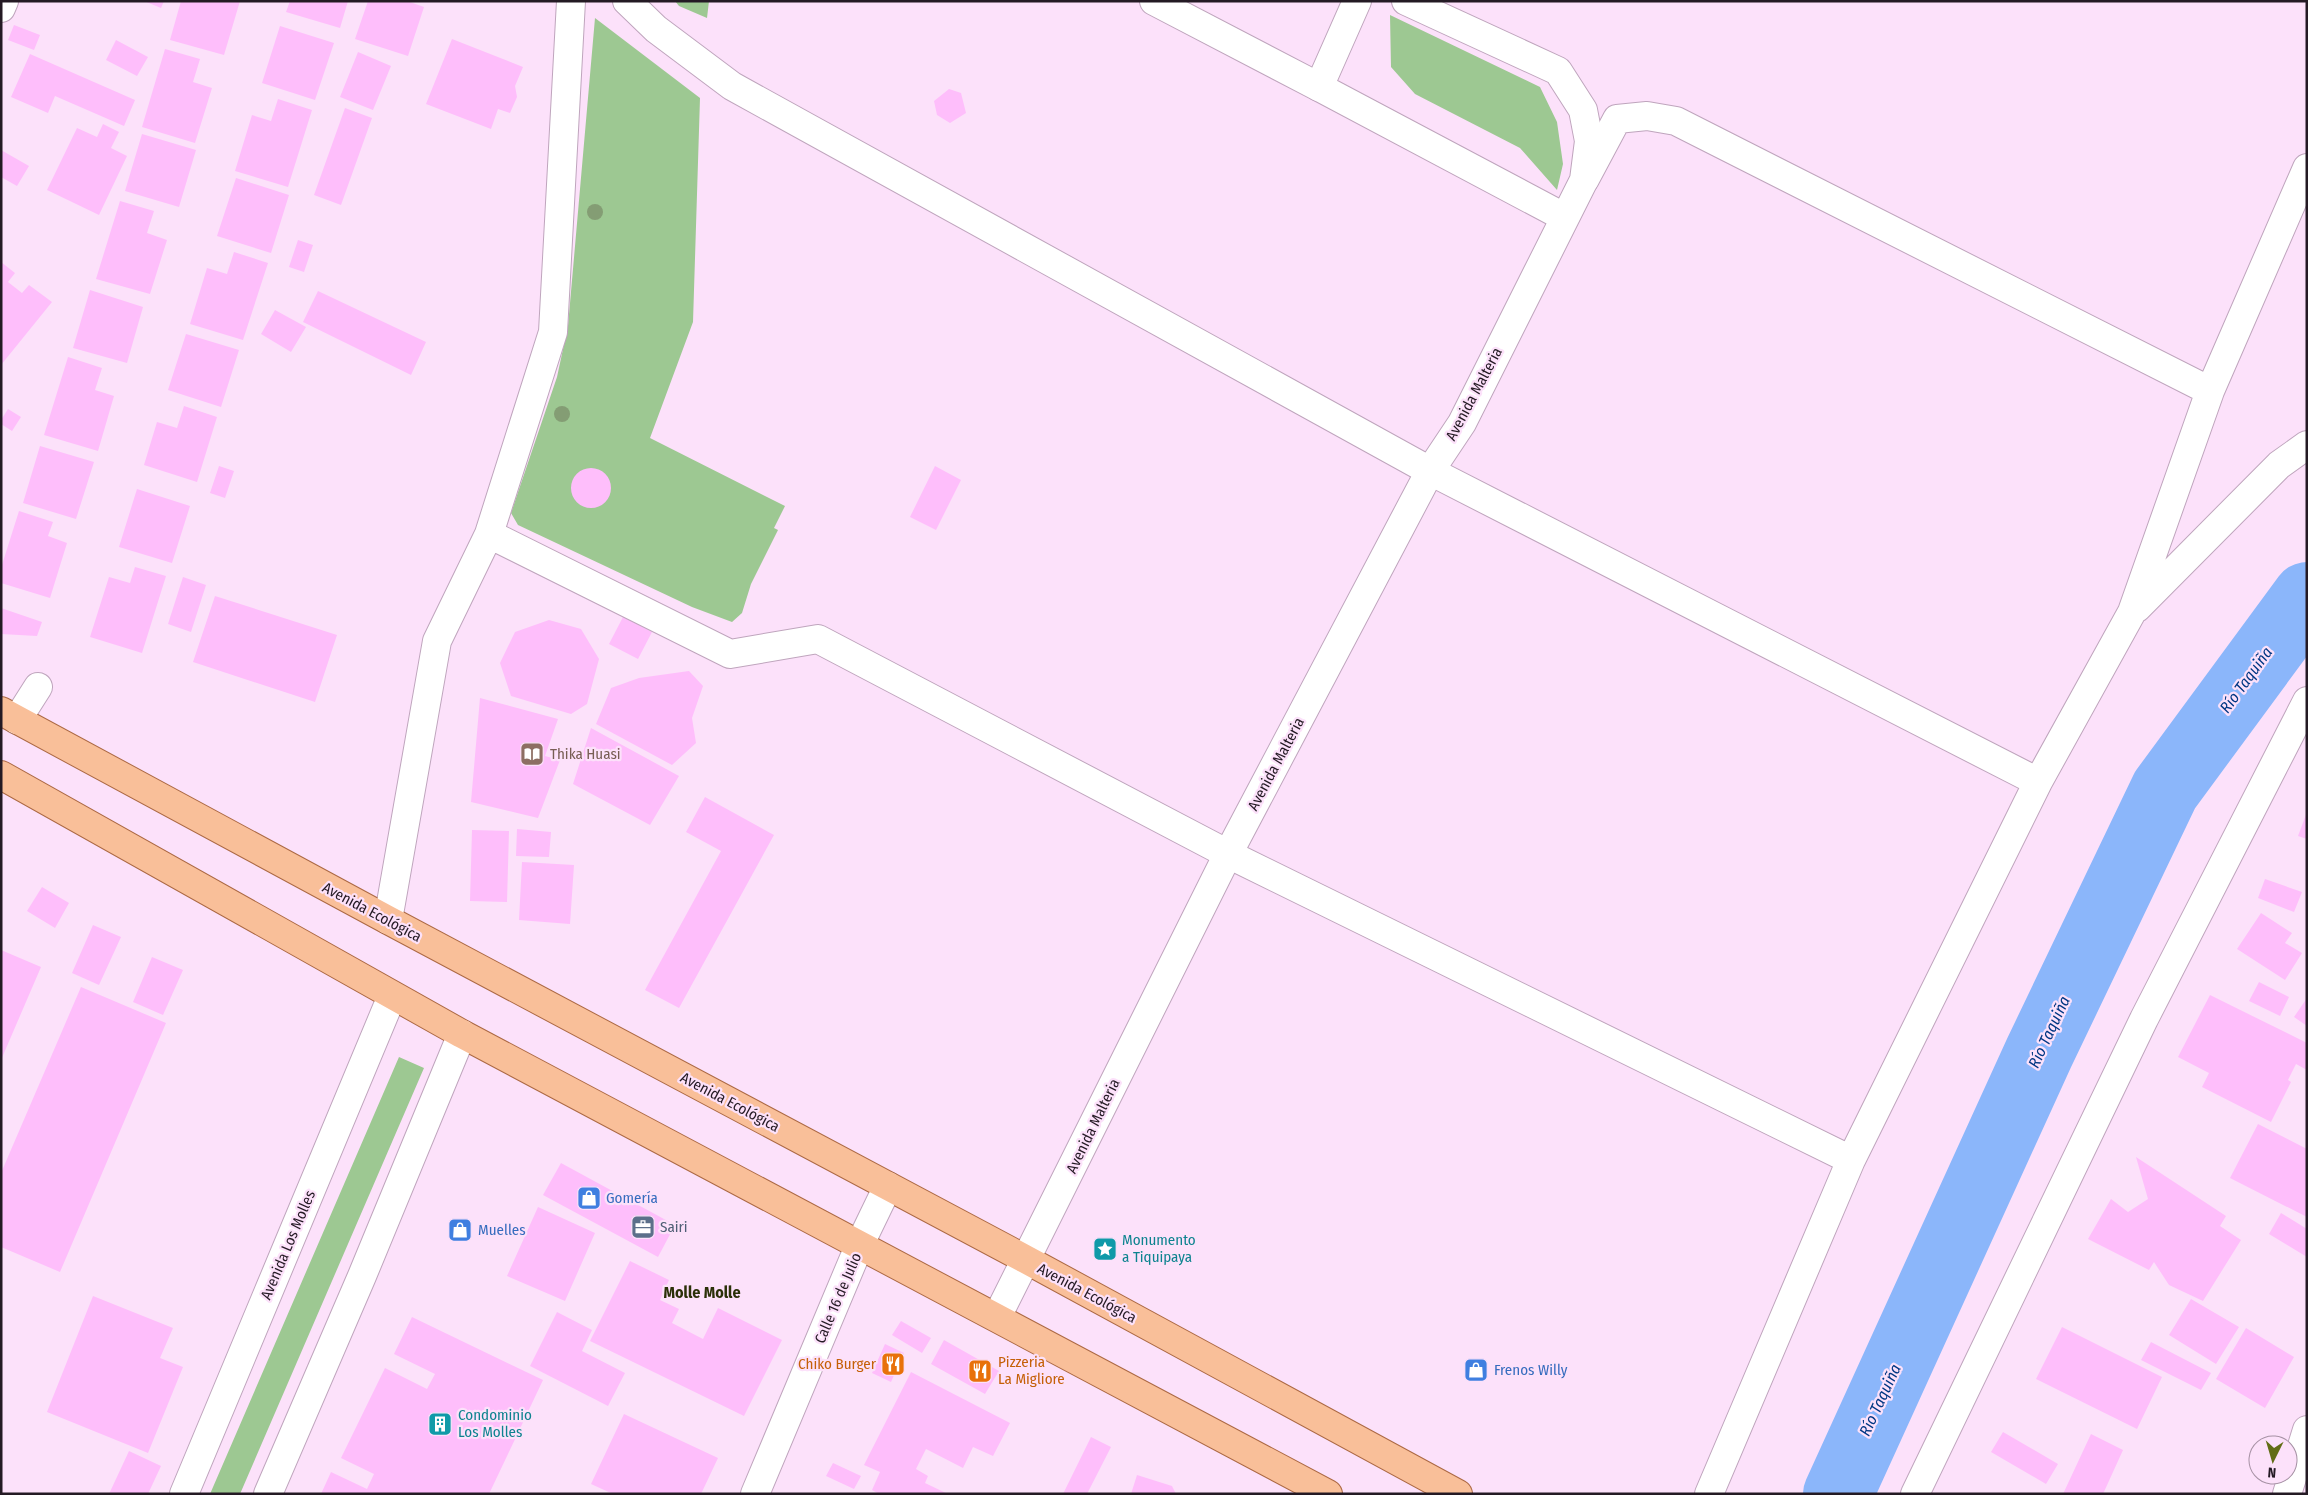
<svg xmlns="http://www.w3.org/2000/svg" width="2308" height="1495" font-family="'Fira Sans Condensed',sans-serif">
  <rect width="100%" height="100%" fill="#fce1fa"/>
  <path fill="#9dc892" d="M675,1H709L707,18L679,6Z
    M1390,15L1540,87L1557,122L1563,164L1557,190L1520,148L1415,94L1391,67Z
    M595,18L700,98L693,322L650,438L785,506L774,528L778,530L751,584L742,613L732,622L692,607L518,525L511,513L557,377L568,326Z
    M399,1057L424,1068L240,1494H210Z"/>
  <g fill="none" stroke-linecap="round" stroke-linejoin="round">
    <path stroke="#8bb6fa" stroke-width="70" d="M1838,1494L2039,1053L2165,790L2307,597"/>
  </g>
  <path fill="#febefb" d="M144,1H164L161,8Z
    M181,1H240L224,55L170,40Z
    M290,1H348L340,28L286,12Z
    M368,1H407L424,7L408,56L355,39Z
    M14,25L40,35L34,50L8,40Z
    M280,26L334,43L315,100L262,83Z
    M452,39L523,67L515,86L517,97L510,113L498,109L491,129L426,104Z
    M116,40L148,57L137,76L106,60Z
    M165,49L200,59L193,82L212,88L195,143L142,127Z
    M358,52L391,66L373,110L340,97Z
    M30,54L135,100L124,126L55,96L48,113L11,97Z
    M949,89L961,93L966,113L950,123L937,115L934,101Z
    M278,99L312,110L288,187L235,171L252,115L271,121Z
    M345,108L372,118L341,205L314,195Z
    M103,124L119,132L111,148L127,156L99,215L47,190L77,128L97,137Z
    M142,134L196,150L179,207L125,191Z
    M1,150L29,166L17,186L1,177Z
    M236,178L289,195L271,253L217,236Z
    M120,201L154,211L147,233L167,240L150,294L96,279Z
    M298,240L313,245L304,272L289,267Z
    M234,252L268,263L243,340L190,324L207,268L227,274Z
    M1,262L15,273L8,282L22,293L29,285L52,302L1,365Z
    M90,290L143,307L127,363L73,348Z
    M318,291L426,342L411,375L303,322Z
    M275,310L306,327L291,352L261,334Z
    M186,334L239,350L221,407L168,390Z
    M68,357L102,368L95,390L114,396L98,451L44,435Z
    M184,406L217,417L197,482L144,465L157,422L177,428Z
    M8,409L21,417L12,431L1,424V420Z
    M40,446L94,462L76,519L23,503Z
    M219,466L234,471L225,498L210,493Z
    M935,466L961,480L936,530L910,517Z
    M571 488a20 20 0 1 1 40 0a20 20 0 1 1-40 0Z
    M137,489L190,506L172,563L119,547Z
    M19,511L53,522L48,536L67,543L50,598L1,583V568Z
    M135,567L166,576L142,653L90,637L109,577L130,583Z
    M183,577L206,585L191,632L168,624Z
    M215,596L337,635L315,702L193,662Z
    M1,608L42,622L37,636L1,634Z
    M623,617L652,632L638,659L609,644Z
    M549,620L581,629L599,659L587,704L571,714L511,696L500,663L515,632Z
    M689,671L703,686L692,718L696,743L672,765L596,724L611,688L639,678Z
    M480,698L558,719L545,756L560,760L538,818L471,802Z
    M591,728L679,776L650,825L573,784Z
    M705,797L774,835L679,1008L645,990L721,851L686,832Z
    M2307,812V839L2298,836Z
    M517,829L551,832L549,857L516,856Z
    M472,830L509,831L507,902L470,901Z
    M522,862L574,865L570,924L519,920Z
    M2265,879L2302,892L2294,912L2258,898Z
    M42,887L69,903L55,928L27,911Z
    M2261,913L2292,933L2285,943L2302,953L2285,980L2237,949Z
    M93,925L121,937L99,985L72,973Z
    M1,950L41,967L1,1060Z
    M152,957L183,970L163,1015L133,1002Z
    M2259,982L2289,997L2280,1016L2249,1001Z
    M81,987L166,1023L60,1272L1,1247V1173Z
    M2210,995L2307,1043V1070L2296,1064L2288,1080L2291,1082L2271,1122L2202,1087L2209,1073L2178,1057Z
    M2307,998V1026L2294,1017Z
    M2258,1124L2307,1149V1217L2230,1178Z
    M2136,1157L2226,1216L2220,1226L2241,1240L2203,1301L2169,1285L2154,1262L2149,1270L2088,1239L2111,1199L2128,1212L2148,1199Z
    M561,1163L675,1225L658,1257L543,1195Z
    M538,1207L595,1233L565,1301L507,1276Z
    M2281,1213L2307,1229V1257L2269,1234Z
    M630,1261L669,1280L660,1300L679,1309L672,1323L703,1339L718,1308L782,1340L744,1416L590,1341Z
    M93,1296L173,1328L160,1358L183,1367L148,1453L47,1412Z
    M2191,1299L2239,1327L2216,1364L2169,1335Z
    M557,1312L592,1330L582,1351L625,1373L608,1406L530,1366Z
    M412,1317L543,1380L489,1494H321L331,1472L367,1489L374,1474L341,1458L385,1368L427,1389L435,1374L394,1354Z
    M901,1321L931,1338L922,1353L892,1335Z
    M2062,1327L2162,1377L2137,1429L2036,1379Z
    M2246,1328L2294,1357L2265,1408L2216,1379Z
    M944,1340L999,1371L985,1394L931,1364Z
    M2151,1342L2211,1373L2201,1390L2141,1360Z
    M885,1344L904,1353L891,1382L872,1373Z
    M911,1372L1010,1423L993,1456L973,1447L963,1468L926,1449L916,1469L928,1476L925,1483L948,1494H879L872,1490L880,1472L864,1465Z
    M624,1414L718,1458L701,1494H613L591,1484Z
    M2003,1432L2058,1464L2046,1484L1991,1452Z
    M2091,1434L2123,1450L2103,1494H2063Z
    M1091,1437L1111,1447L1087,1494H1063Z
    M129,1451L161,1466L148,1494H109Z
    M833,1463L861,1476L854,1489L826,1476Z
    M1137,1475L1172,1486L1176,1494H1131Z"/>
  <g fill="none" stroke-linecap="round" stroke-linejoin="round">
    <g stroke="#bfa5bd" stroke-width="30">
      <path id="minor" d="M627,1L656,29L732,86L1430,471L2038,782
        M1154,1L1319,87
        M1,8L4,1
        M1585,179L1617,119L1647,116L1676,121L2210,391
        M489,534L730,654L818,639L1228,854L1851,1160
        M2137,608L2279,465L2307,445
        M17,720L38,687
        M388,920L437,641L489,534L553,332L571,1
        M184,1494L392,996
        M268,1494L362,1276L462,1034
        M755,1494L860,1244L888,1186
        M1709,1494L1851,1160L2038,782L2132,612L2210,391L2307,168
        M1915,1494L2144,1019L2307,701
        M2287,1494L2307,1430"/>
    </g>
    <g stroke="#bfa5bd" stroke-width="30">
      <path id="tertiary" d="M1357,1L1319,87L1564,217
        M997,1317L1228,854L1430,471L1462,423L1584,180L1589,141L1583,110L1558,71L1406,1"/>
    </g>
    <g stroke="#ac6944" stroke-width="30">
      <path id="primary" d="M1,711L388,920L1027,1260L1458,1494
        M1,775L462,1034L1328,1494"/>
    </g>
    <use href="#minor" stroke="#fff" stroke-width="28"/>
    <use href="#tertiary" stroke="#fff" stroke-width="28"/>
    <use href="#primary" stroke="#f9bf99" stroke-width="28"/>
  </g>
  <g fill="#849d74">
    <circle cx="595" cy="212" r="8"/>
    <circle cx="562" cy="414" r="8"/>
  </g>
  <defs>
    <g id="library-square" transform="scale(1.25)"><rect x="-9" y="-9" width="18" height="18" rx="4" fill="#8d6e63" stroke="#fce1fa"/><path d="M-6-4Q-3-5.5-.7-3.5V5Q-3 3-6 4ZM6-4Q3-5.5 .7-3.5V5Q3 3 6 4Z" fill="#fff"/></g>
    <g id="shop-square" transform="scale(1.25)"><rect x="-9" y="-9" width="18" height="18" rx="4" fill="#3f7fe0" stroke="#fce1fa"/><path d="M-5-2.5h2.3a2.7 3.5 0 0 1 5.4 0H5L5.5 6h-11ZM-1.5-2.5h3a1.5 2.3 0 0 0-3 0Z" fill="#fff"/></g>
    <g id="office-square" transform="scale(1.25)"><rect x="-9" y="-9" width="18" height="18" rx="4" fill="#5c6f8a" stroke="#fce1fa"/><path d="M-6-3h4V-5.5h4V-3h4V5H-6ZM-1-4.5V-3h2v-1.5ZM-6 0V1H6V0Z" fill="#fff"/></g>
    <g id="sight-square" transform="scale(1.25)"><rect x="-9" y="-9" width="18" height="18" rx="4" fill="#0f9aa8" stroke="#fce1fa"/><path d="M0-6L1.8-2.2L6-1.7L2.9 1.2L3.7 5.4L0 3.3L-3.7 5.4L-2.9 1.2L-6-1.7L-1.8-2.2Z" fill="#fff"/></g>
    <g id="restaurant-square" transform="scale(1.25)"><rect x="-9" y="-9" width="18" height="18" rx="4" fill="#e8710a" stroke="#fce1fa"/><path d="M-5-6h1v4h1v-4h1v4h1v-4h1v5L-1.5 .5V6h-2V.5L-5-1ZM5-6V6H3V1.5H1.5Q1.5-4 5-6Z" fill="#fff"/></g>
    <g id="building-square" transform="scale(1.25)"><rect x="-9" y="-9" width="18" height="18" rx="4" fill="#0f9aa8" stroke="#fce1fa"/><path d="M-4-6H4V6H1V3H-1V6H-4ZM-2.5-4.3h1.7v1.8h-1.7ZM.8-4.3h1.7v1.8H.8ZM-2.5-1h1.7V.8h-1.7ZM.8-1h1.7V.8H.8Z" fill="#fff"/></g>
  </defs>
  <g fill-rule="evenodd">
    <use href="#library-square" x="532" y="754"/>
    <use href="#shop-square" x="589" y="1198"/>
    <use href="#office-square" x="643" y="1227"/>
    <use href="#shop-square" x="460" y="1230"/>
    <use href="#sight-square" x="1105" y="1249"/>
    <use href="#restaurant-square" x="893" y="1364"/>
    <use href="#shop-square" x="1476" y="1370"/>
    <use href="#restaurant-square" x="980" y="1371"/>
    <use href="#building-square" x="440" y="1424"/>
  </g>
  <g text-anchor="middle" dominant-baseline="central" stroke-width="4.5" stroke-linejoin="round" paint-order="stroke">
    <g font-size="15" fill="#241a24" stroke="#fce1fa">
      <text transform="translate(1474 394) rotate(-62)">Avenida Malteria</text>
      <text transform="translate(1276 764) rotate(-62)">Avenida Malteria</text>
      <text transform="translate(372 912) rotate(28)">Avenida Ecológica</text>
      <text transform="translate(730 1102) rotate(28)">Avenida Ecológica</text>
      <text transform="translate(1093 1126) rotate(-64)">Avenida Malteria</text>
      <text transform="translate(288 1245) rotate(-67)">Avenida Los Molles</text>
      <text transform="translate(1087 1293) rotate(28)">Avenida Ecológica</text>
      <text transform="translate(838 1298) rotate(-67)">Calle 16 de Julio</text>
    </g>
    <g font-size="15" fill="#785e54" stroke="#fce1fa" text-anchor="start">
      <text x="550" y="754">Thika Huasi</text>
    </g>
    <g font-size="15" fill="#366cbe" stroke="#fce1fa" text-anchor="start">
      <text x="606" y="1198">Gomería</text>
      <text x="478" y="1230">Muelles</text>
      <text x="1494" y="1370">Frenos Willy</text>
    </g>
    <g font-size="15" fill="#4e5e75" stroke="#fce1fa" text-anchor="start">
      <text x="660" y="1227">Sairi</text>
    </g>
    <g font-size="15" fill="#0d838f" stroke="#fce1fa" text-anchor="start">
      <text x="1122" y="1240">Monumento<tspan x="1122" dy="17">a Tiquipaya</tspan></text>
      <text x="458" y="1415">Condominio<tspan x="458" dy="17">Los Molles</tspan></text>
    </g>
    <g font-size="15" fill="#c56008" stroke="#fce1fa" text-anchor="start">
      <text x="998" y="1362">Pizzeria<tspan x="998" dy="17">La Migliore</tspan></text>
      <text x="876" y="1364" text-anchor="end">Chiko Burger</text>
    </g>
    <g font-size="16" font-style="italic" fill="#013783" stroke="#fce1fa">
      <text transform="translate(2246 680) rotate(-54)">Río Taquiña</text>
      <text transform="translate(2049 1032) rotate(-65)">Río Taquiña</text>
      <text transform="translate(1880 1400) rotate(-65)">Río Taquiña</text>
    </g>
    <g font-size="16" font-weight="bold" fill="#2b3008" stroke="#fce1fa">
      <text x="702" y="1292">Molle Molle</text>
    </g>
  </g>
  <rect width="2308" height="1495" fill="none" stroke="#241a24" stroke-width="5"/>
  <g transform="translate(2273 1460) rotate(185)"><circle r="24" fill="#fce1fa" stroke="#a691a4"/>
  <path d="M0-4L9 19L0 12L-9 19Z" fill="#626d16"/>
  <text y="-8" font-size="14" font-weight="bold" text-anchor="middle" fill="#241a24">N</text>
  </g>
</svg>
